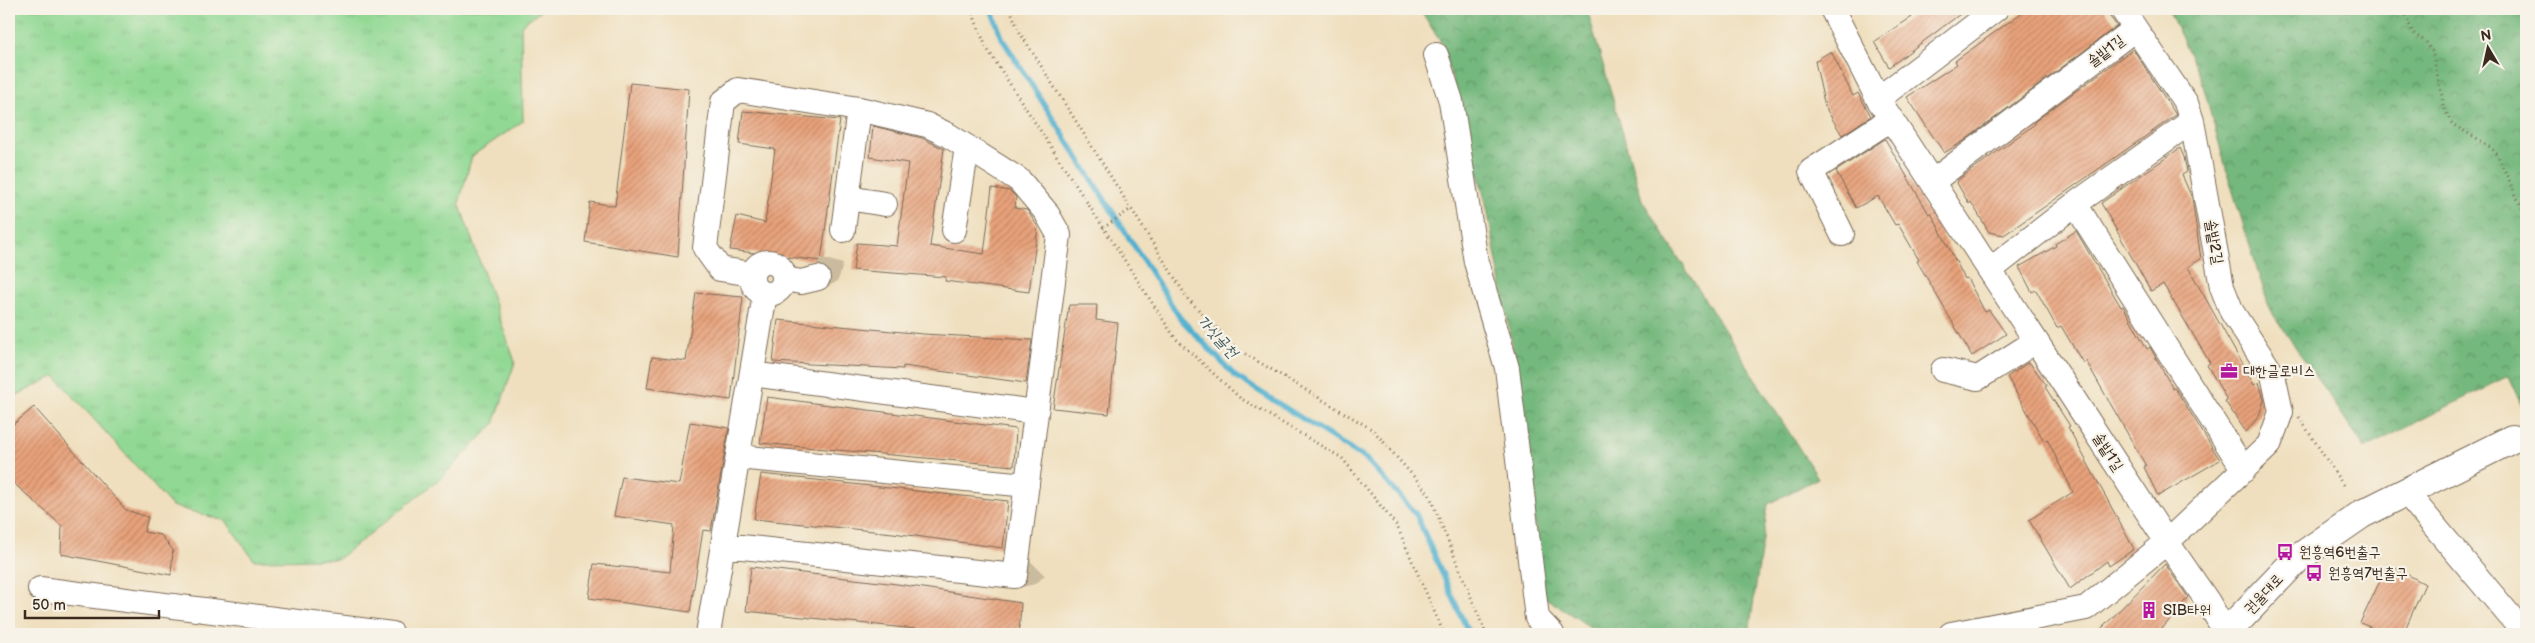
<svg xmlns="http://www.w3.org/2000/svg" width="2535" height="643" font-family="'Balsamiq Sans','Poor Story',sans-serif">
  <defs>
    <pattern id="grass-tufts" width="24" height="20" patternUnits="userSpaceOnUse" patternTransform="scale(1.25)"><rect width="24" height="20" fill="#90d893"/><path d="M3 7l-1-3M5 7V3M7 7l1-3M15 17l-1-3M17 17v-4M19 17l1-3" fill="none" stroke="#7dba7e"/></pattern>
    <pattern id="forest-crowns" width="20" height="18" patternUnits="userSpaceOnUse" patternTransform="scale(1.25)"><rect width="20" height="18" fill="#74b87d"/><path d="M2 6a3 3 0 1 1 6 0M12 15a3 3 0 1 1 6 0" fill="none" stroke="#609666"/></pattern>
    <pattern id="building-hatch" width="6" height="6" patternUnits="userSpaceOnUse" patternTransform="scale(1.25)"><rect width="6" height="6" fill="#e8a27b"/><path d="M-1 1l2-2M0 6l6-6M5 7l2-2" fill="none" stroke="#bd8464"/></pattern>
  </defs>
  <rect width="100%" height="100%" fill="#f7f3e8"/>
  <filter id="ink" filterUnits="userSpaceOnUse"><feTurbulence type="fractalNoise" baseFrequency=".02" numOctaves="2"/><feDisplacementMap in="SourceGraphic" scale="10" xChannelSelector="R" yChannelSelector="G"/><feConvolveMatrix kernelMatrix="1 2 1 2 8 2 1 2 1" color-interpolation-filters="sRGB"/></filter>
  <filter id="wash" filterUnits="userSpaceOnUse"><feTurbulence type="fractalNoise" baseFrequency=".0096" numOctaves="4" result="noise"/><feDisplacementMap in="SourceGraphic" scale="20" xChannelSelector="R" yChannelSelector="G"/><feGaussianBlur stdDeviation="1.12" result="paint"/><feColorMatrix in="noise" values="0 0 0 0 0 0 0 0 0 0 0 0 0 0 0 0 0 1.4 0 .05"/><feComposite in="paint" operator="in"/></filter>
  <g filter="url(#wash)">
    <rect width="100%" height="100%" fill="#efdfbe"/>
    <path fill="url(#grass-tufts)" stroke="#668158" d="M9,9H543L521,25L523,121L472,156L459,203L515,362L494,424L441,478L338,559L254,560L226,521L172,506L55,376L9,399Z"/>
    <path fill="url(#forest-crowns)" stroke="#58714e" d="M1420,9H1587L1642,200L1818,478L1768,504L1749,633L1601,634L1544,597L1516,365L1486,203L1443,46Z
      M2168,9H2526V415L2508,376L2365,448L2270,310L2229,179L2201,78Z"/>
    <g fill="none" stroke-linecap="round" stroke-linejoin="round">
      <path stroke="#50b0cf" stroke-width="5.5" d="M991,9L1003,40L1180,318L1235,376L1366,459L1416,514L1469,634"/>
    </g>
    <g id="blocks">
      <path fill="url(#building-hatch)" d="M1919,9H1967L1889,67L1874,42L1912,17L1910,15Z
        M2027,9H2104L2117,26L1964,141L1944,153L1907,97L1957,64L1955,61Z
        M2133,49L2176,115L2004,235L1989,232L1971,202L1969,204L1957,183L1958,180L2035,124L2034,122Z
        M1831,51L1853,96L1858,93L1871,116L1842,135L1825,107L1815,61Z
        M630,83L689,89L678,257L585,242L590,202L615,206Z
        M743,111L840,120L821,261L730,250L737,216L765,223L775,149L739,144Z
        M873,126L922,138L944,149L930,246L984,254L992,188L1010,191L1016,197L1015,208L1027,210L1038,227L1029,292L945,281L946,277L853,270L857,243L897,246L908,163L870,157Z
        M1885,139L1929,214L1931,213L1965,279L1967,278L1985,312L1989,310L2006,334L1972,356L1917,261L1919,260L1898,224L1895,225L1878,196L1856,208L1836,171Z
        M2180,148L2184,157L2187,172L2182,175L2192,198L2201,259L2188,267L2254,385L2259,382L2264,400L2259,416L2246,432L2225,401L2227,400L2207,365L2210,363L2163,284L2151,291L2101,203Z
        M2076,231L2121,307L2123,306L2147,349L2150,347L2173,389L2175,388L2220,460L2158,496L2144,467L2146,466L2086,361L2083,363L2061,326L2057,328L2036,290L2032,292L2019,267L2056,246L2055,244Z
        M696,293L743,297L731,400L647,388L652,357L686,361Z
        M1069,305H1097L1096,320L1118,323L1109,414L1053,408Z
        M778,320L923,334L1032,340L1026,383L903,366V369L773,362Z
        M2029,362L2047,386L2045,387L2070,426L2068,427L2134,549L2109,566L2107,561L2070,589L2029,520L2073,492L2047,439L2044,441L2007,377Z
        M767,397L1016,429L1014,466L760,443Z
        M34,407L126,510L148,517L144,532L161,535L173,550L171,575L61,554L62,526L9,479V428Z
        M690,422L729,428L711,531L703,530L690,612L589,598L594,564L670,572L674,525L614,516L622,477L679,484Z
        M761,474L1008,501L1003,548L893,533L754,519Z
        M2165,564L2188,597L2158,634H2096Z
        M2388,564L2425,584L2403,634H2388L2360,623Z
        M751,567L897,584L1021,603L1019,634H962L746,611Z"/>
    </g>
  </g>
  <g filter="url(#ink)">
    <use href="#blocks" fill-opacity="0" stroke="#7a6956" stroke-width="1"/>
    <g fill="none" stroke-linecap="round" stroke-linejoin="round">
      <path stroke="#cbbb9e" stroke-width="24" stroke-dasharray="24 12" stroke-linecap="butt" d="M818,278L828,273L832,259
        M1015,576L1030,573L1042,561"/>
      <g stroke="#7a6956" stroke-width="26">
        <path id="minor" d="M1832,9L1878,99L2167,542L2208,602L2226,633
          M1436,55L1451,101L1476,262L1507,368L1537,618L1552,634
          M1878,99L1996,9
          M1932,182L2135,29
          M848,198L885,204
          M2075,204L2244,470
          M843,230L859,109
          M954,230L967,147
          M1842,234L1811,171L1891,119
          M752 278a16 16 0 1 1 32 0a16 16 0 1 1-32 0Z
          M1990,270L2075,204L2192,121
          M785,279L801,282L818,278
          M1943,370L1978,378L2036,341
          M752,374L1036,412
          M738,457L1027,485
          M2405,491L2525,634
          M723,545L1015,576L1059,235L1046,212L1019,180L948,135L927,125L859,109L738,90L723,102L705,248L720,269L752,274
          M40,589L392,634
          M708,634L765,294
          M1951,634L2086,608L2167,542L2269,445L2281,412L2273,375L2232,312L2222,287L2192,121L2186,103L2122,9"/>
      </g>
      <g stroke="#7a6956" stroke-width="30">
        <path id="major" d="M2225,634L2297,559L2362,514L2512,439"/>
      </g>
      <path stroke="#7a6956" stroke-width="3" stroke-dasharray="1 4" stroke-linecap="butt" d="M971,9L986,47L1175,338L1240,398L1342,458L1397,526L1444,634
        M1010,9L1019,31L1188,299L1237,349L1373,430L1429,494L1486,634
        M2398,9L2406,16L2413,33L2426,42L2432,51L2445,110L2452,124L2488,145L2497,154L2526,217
        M1103,228L1131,209
        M2299,417L2345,488"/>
      <use href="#minor" stroke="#fff" stroke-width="24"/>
      <use href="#major" stroke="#fff" stroke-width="28"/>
    </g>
  </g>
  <defs>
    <g id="office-bare" transform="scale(1.35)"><path d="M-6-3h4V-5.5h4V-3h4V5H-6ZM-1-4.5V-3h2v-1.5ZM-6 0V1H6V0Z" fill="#b5179e" stroke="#f7f3e8" stroke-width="2.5" paint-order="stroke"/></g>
    <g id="bus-bare" transform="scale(1.35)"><path d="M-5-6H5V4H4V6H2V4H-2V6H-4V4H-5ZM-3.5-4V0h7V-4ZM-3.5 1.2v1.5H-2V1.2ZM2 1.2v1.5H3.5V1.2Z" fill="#b5179e" stroke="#f7f3e8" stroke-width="2.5" paint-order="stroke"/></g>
    <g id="building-bare" transform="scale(1.35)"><path d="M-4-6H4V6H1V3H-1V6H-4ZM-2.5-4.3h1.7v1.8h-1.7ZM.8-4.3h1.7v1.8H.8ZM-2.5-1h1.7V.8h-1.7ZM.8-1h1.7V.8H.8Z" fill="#b5179e" stroke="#f7f3e8" stroke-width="2.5" paint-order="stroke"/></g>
  </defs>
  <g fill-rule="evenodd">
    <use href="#office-bare" x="2229" y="371"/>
    <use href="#bus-bare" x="2285" y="552"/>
    <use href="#bus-bare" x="2314" y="573"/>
    <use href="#building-bare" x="2149" y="610"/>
  </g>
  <g text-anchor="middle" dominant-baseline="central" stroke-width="4.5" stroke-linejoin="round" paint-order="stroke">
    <g font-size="15" fill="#3b2a1e" stroke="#f7f3e8">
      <text transform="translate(2106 51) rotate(-37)">솔밭1길</text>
      <text transform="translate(2214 242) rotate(80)">솔밭2길</text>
      <text transform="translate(2108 452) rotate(57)">솔밭1길</text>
      <text transform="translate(2264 594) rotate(-47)">권율대로</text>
    </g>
    <g font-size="15" fill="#3b2a1e" stroke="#f7f3e8" text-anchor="start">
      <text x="2243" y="371">대한글로비스</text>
      <text x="2299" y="552">원흥역6번출구</text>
      <text x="2328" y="573">원흥역7번출구</text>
      <text x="2163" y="610">SIB타워</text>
    </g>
    <g font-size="16" font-style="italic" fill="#42595c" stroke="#f7f3e8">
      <text transform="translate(1217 337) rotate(47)">가싯골천</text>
    </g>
  </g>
  <rect width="2535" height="643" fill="none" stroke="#f7f3e8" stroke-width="30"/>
  <g transform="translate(2488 48) rotate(351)" stroke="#f7f3e8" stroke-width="4" paint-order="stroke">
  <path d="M0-4L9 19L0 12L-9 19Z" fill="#3b2a1e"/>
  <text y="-8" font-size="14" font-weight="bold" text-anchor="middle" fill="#3b2a1e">N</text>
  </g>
  <path d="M25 610v8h134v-8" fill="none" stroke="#3b2a1e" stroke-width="2.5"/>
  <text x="32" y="610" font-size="15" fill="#3b2a1e" stroke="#f7f3e8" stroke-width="4" paint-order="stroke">50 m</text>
</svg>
